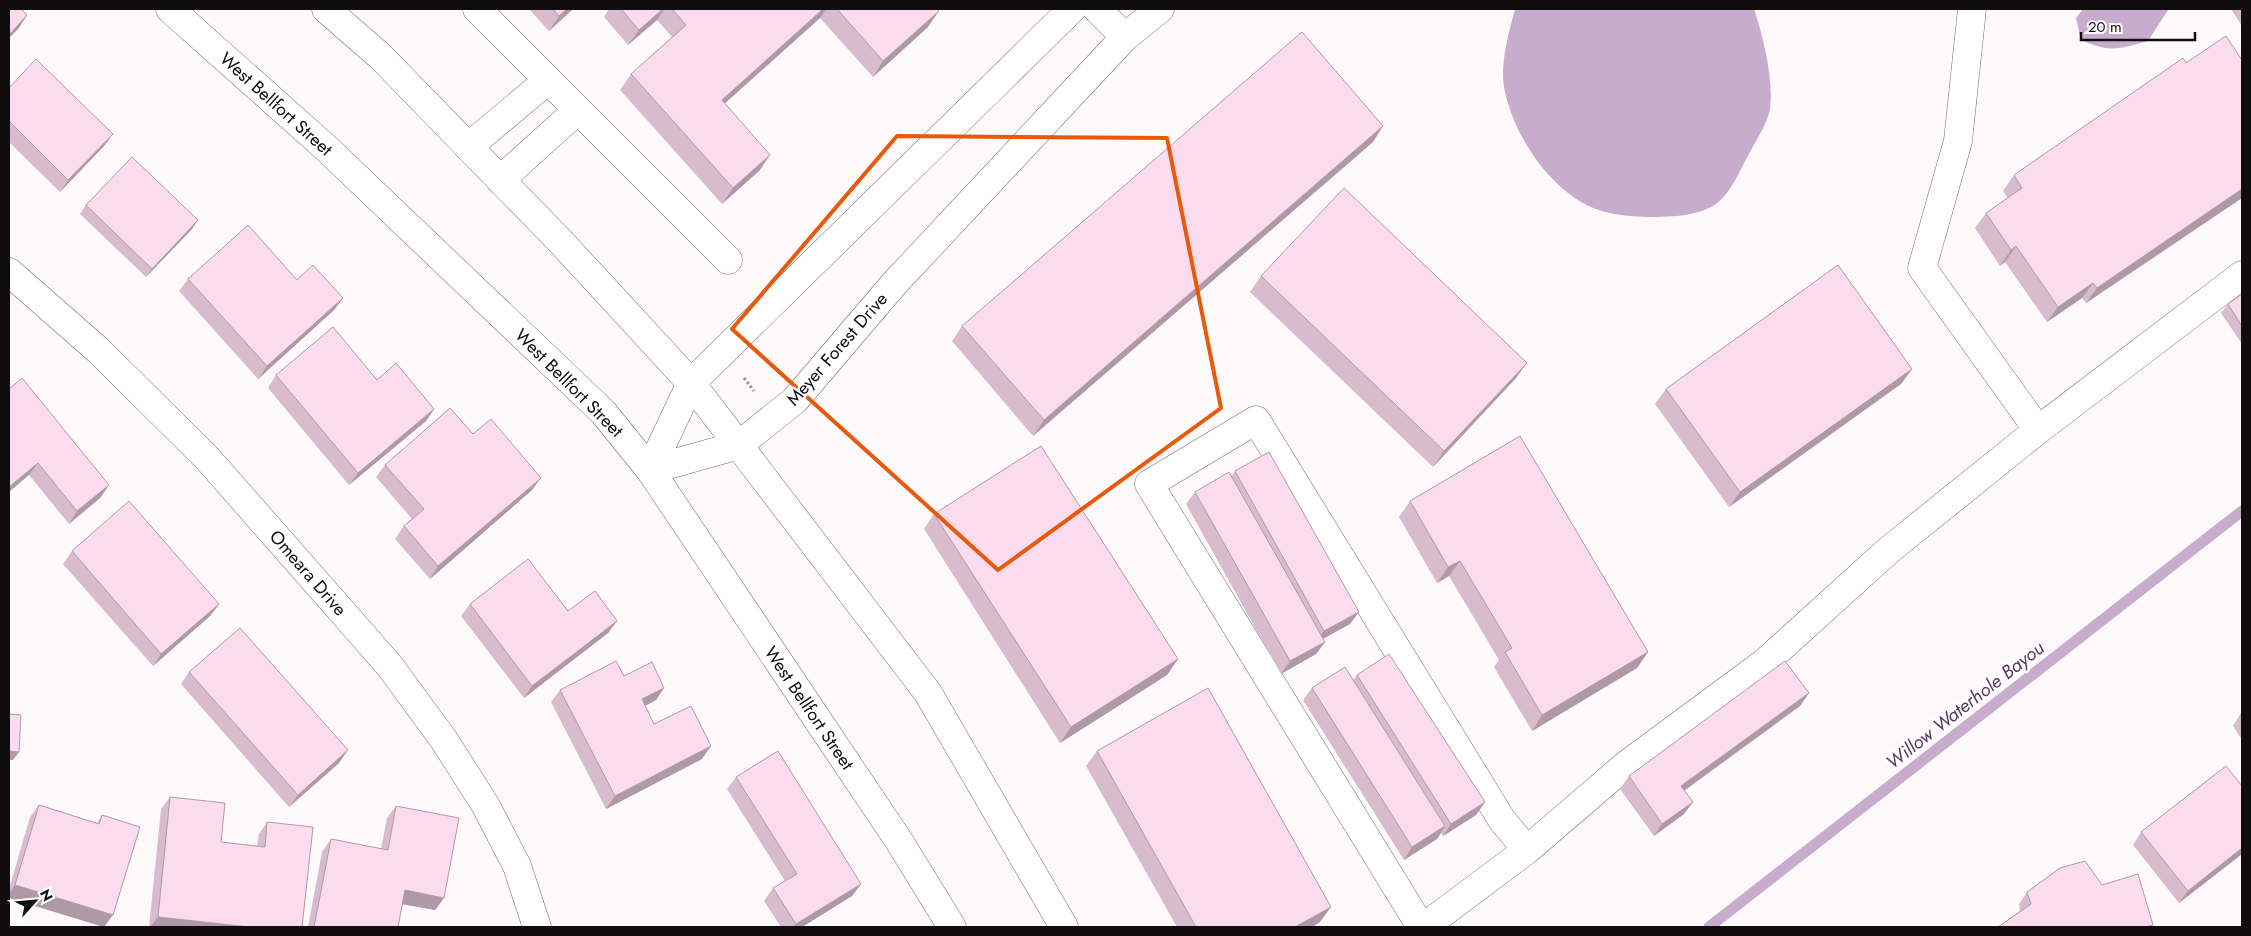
<svg xmlns="http://www.w3.org/2000/svg" width="2251" height="936" font-family="Jost,sans-serif">
  <rect width="100%" height="100%" fill="#fefafb"/>
  <path fill="#c7accd" d="M1515,9H1754C1763,36 1774,80 1770,109C1767,125 1756,140 1749,154C1740,170 1731,193 1716,204C1698,217 1666,217 1646,217C1624,216 1602,214 1583,203C1544,181 1512,131 1504,87C1500,63 1509,32 1515,9Z
    M2083,9H2167L2168,10L2148,41C2118,49 2110,53 2081,40L2076,18Z"/>
  <g fill="none" stroke-linecap="round" stroke-linejoin="round">
    <path stroke="#c7accd" stroke-width="11" d="M1709,927L2242,511"/>
    <g stroke="#726d6e" stroke-width="29">
      <path id="minor" d="M477,9L728,260
        M1097,9L1125,37
        M1972,9L1958,141L1922,268L2038,430
        M468,147L548,80
        M500,180L578,110
        M9,272L98,350L207,458L389,665L444,740L486,806L517,866L537,927
        M650,470L739,445L795,400L893,285L1125,37L1160,9
        M650,470L691,383L1072,9
        M1421,927L1149,484L1256,420L1502,820L1527,850
        M1424,927L1527,850L1626,765L1764,663L1889,550L2038,430L2242,275"/>
    </g>
    <g stroke="#726d6e" stroke-width="29">
      <path id="major" d="M170,9L325,147L603,412L650,470L899,841L952,927
        M326,9L381,57L562,243L691,383L928,693L1064,927"/>
    </g>
    <path stroke="#969393" stroke-width="3" stroke-dasharray="2.5 2.5" stroke-linecap="butt" d="M744,378L754,391"/>
    <use href="#minor" stroke="#fff" stroke-width="28"/>
    <use href="#major" stroke="#fff" stroke-width="28"/>
  </g>
  <path fill="#d8bccd" d="M529,9H573L549,31Z
    M609,9H937L928,27L873,77L820,18L724,103L760,170L722,204L620,90L631,74L672,37L657,20L628,45L604,17Z
    M2231,9H2242V26Z
    M9,88L104,146L60,192L9,142Z
    M1373,142L1033,436L952,341L962,326Z
    M2014,175L2242,198L2086,303L2082,298L2047,322L2005,262L2000,266L1975,228L1986,213L2008,198L2003,191Z
    M86,205L198,220L192,229L146,277L80,214Z
    M1261,276L1516,378L1433,467L1250,292Z
    M188,279L297,280L343,298L334,310L258,379L179,291Z
    M2242,294V344L2221,313L2228,304Z
    M1912,369L1901,384L1729,507L1655,404L1666,389Z
    M276,375L434,409L426,421L349,485L268,388Z
    M9,389L109,485L100,498L69,524L29,475Z
    M385,465L532,490L430,579L395,539L404,526L412,519L376,477Z
    M1235,471L1350,624L1323,639L1325,642L1316,654L1281,674L1186,504L1195,492L1231,477Z
    M1410,501L1648,652L1637,668L1532,731L1494,667L1499,660L1449,576L1437,583L1399,517Z
    M934,514L1178,659L1167,675L1060,743L924,529Z
    M72,551L219,604L210,616L153,666L63,564Z
    M470,604L568,611L617,621L608,633L524,698L461,616Z
    M189,672L339,763L289,807L181,684Z
    M1357,675L1485,802L1476,815L1443,836L1441,833L1437,839L1404,860L1303,700L1312,688L1353,680Z
    M624,676L664,688L656,700L645,706L654,724L702,759L606,809L551,702L560,690Z
    M1809,693L1800,706L1684,790V814L1654,836L1620,789L1629,776Z
    M2241,713H2242V740L2233,726Z
    M1097,751L1320,922L1312,927H1177L1086,766Z
    M736,777L861,884L852,896L802,927H781L764,901L773,888L785,881L727,789Z
    M2242,786V854L2179,903L2133,845L2141,832Z
    M170,797L221,842L257,846L259,834L267,822L302,927H149L161,809Z
    M39,805L97,823L102,815L104,927L9,898V889L30,817Z
    M396,806L444,898L435,910L402,904L398,927H308L322,852L331,839L381,849L387,818Z
    M2102,885L2153,925L2152,927H1998L2020,911L2019,904L2027,892Z"/>
  <path fill="#b099a7" d="M567,9H573L549,31L559,16Z
    M663,9H664L657,20L628,45L639,30Z
    M823,9H826L820,18L711,116L722,100Z
    M939,11L928,27L873,77L883,61Z
    M27,15L19,28L9,38V35Z
    M1383,126L1373,142L1033,436L1044,420Z
    M113,134L104,146L60,192L68,180Z
    M770,155L760,170L722,204L733,188Z
    M2242,189V198L2086,303L2097,288Z
    M198,220L192,229L146,277L152,269Z
    M2016,246L2005,262L2000,266L2011,250Z
    M2093,283L2082,298L2047,322L2058,307Z
    M343,298L334,310L258,379L267,366Z
    M1527,363L1516,378L1433,467L1444,451Z
    M1912,369L1901,384L1729,507L1740,492Z
    M434,409L426,421L349,485L358,473Z
    M38,463L29,475L9,492V487Z
    M541,478L532,490L430,579L438,566Z
    M109,485L100,498L69,524L77,511Z
    M1460,561L1449,576L1437,583L1448,567Z
    M219,604L210,616L153,666L161,654Z
    M1359,612L1350,624L1315,643L1324,631Z
    M617,621L608,633L524,698L532,686Z
    M1325,642L1316,654L1281,674L1290,661Z
    M1648,652L1637,668L1532,731L1542,715Z
    M1178,659L1167,675L1060,743L1071,727Z
    M664,688L656,700L633,712L642,699Z
    M1809,693L1800,706L1673,799L1681,786Z
    M711,746L702,759L606,809L615,796Z
    M348,750L339,763L289,807L298,795Z
    M9,751L19,752L13,760H9Z
    M1485,802L1476,815L1443,836L1451,824Z
    M1693,802L1684,814L1654,836L1662,824Z
    M1445,826L1437,839L1404,860L1412,847Z
    M2242,848V854L2179,903L2188,891Z
    M861,884L852,896L802,927H793L796,924Z
    M15,885L113,915L104,927L9,898V894Z
    M405,890L444,898L435,910L396,903Z
    M1331,907L1320,922L1312,927H1295Z
    M158,917L249,927H150Z"/>
  <path fill="#fbdbee" stroke="#b099a7" d="M9,9H21L27,15L9,35Z
    M553,9H567L559,16Z
    M621,9H663L639,30Z
    M672,9H823L722,100L770,155L733,188L631,74L686,25Z
    M837,9H937L939,11L883,61Z
    M1302,32L1383,126L1044,420L962,326Z
    M2226,36L2242,60V189L2097,288L2093,283L2058,307L2016,246L2011,250L1986,213L2022,188L2014,175L2183,58L2186,63Z
    M36,59L113,134L68,180L9,121V88Z
    M132,157L198,220L152,269L86,205Z
    M1344,188L1527,363L1444,451L1261,276Z
    M248,225L297,280L313,265L343,298L267,366L188,279Z
    M1838,265L1912,369L1740,492L1666,389Z
    M2242,294V326L2228,304Z
    M333,327L377,380L396,363L434,409L358,473L276,375Z
    M22,378L109,485L77,511L38,463L9,487V389Z
    M450,408L473,434L491,419L541,478L438,566L404,526L424,509L385,465Z
    M1520,436L1648,652L1542,715L1505,652L1512,648L1460,561L1448,567L1410,501Z
    M1041,446L1178,659L1071,727L934,514Z
    M1269,452L1359,612L1324,631L1235,471Z
    M1229,472L1325,642L1290,661L1195,492Z
    M129,501L219,604L161,654L72,551Z
    M528,559L568,611L595,591L617,621L532,686L470,604Z
    M240,628L348,750L298,795L189,672Z
    M1389,654L1485,802L1451,824L1357,675Z
    M616,661L624,676L652,662L664,688L642,699L654,724L691,706L711,746L615,796L560,690Z
    M1785,661L1809,693L1681,786L1693,802L1662,824L1629,776Z
    M1345,667L1445,826L1412,847L1312,688Z
    M1208,688L1331,907L1295,927H1196L1097,751Z
    M9,714L21,715L19,752L9,751Z
    M778,751L861,884L796,924L773,888L797,874L736,777Z
    M2226,766L2242,786V848L2188,891L2141,832Z
    M170,797L225,803L221,842L265,847L267,822L313,827L302,927H249L158,917Z
    M39,805L99,824L102,815L140,827L113,915L15,885Z
    M396,806L459,818L444,898L405,890L398,927H314L331,839L388,850Z
    M2085,861L2102,885L2138,874L2153,925L2145,927H1998L2031,904L2027,892L2060,868Z"/>
  <path fill="none" stroke="#e8590c" stroke-width="4" stroke-linejoin="round" d="M897,136L1167,138L1221,408L998,570L732,329Z"/>
  <g text-anchor="middle" dominant-baseline="central" stroke-width="5" stroke-linejoin="round" paint-order="stroke">
    <g font-size="18" fill="#0f0d0d" stroke="#fff">
      <text transform="translate(276 104) rotate(42)">West Bellfort Street</text>
      <text transform="translate(837 349) rotate(-49)">Meyer Forest Drive</text>
      <text transform="translate(569 383) rotate(45)">West Bellfort Street</text>
      <text transform="translate(308 573) rotate(49)">Omeara Drive</text>
      <text transform="translate(809 708) rotate(56)">West Bellfort Street</text>
    </g>
    <g font-size="19" font-style="italic" fill="#5b3763" stroke="#fff">
      <text transform="translate(1965 705) rotate(-38)">Willow Waterhole Bayou</text>
    </g>
  </g>
  <rect width="2251" height="936" fill="none" stroke="#0f0d0d" stroke-width="20"/>
  <g transform="translate(35 901) rotate(63)" stroke="#ffffff" stroke-width="4" paint-order="stroke">
  <path d="M0-4L9 19L0 12L-9 19Z" fill="#0f0d0d"/>
  <text y="-8" font-size="14" font-weight="bold" text-anchor="middle" fill="#0f0d0d">N</text>
  </g>
  <path d="M2081 32v8h114v-8" fill="none" stroke="#0f0d0d" stroke-width="2.5"/>
  <text x="2088" y="32" font-size="15" fill="#0f0d0d" stroke="#ffffff" stroke-width="4" paint-order="stroke">20 m</text>
</svg>
